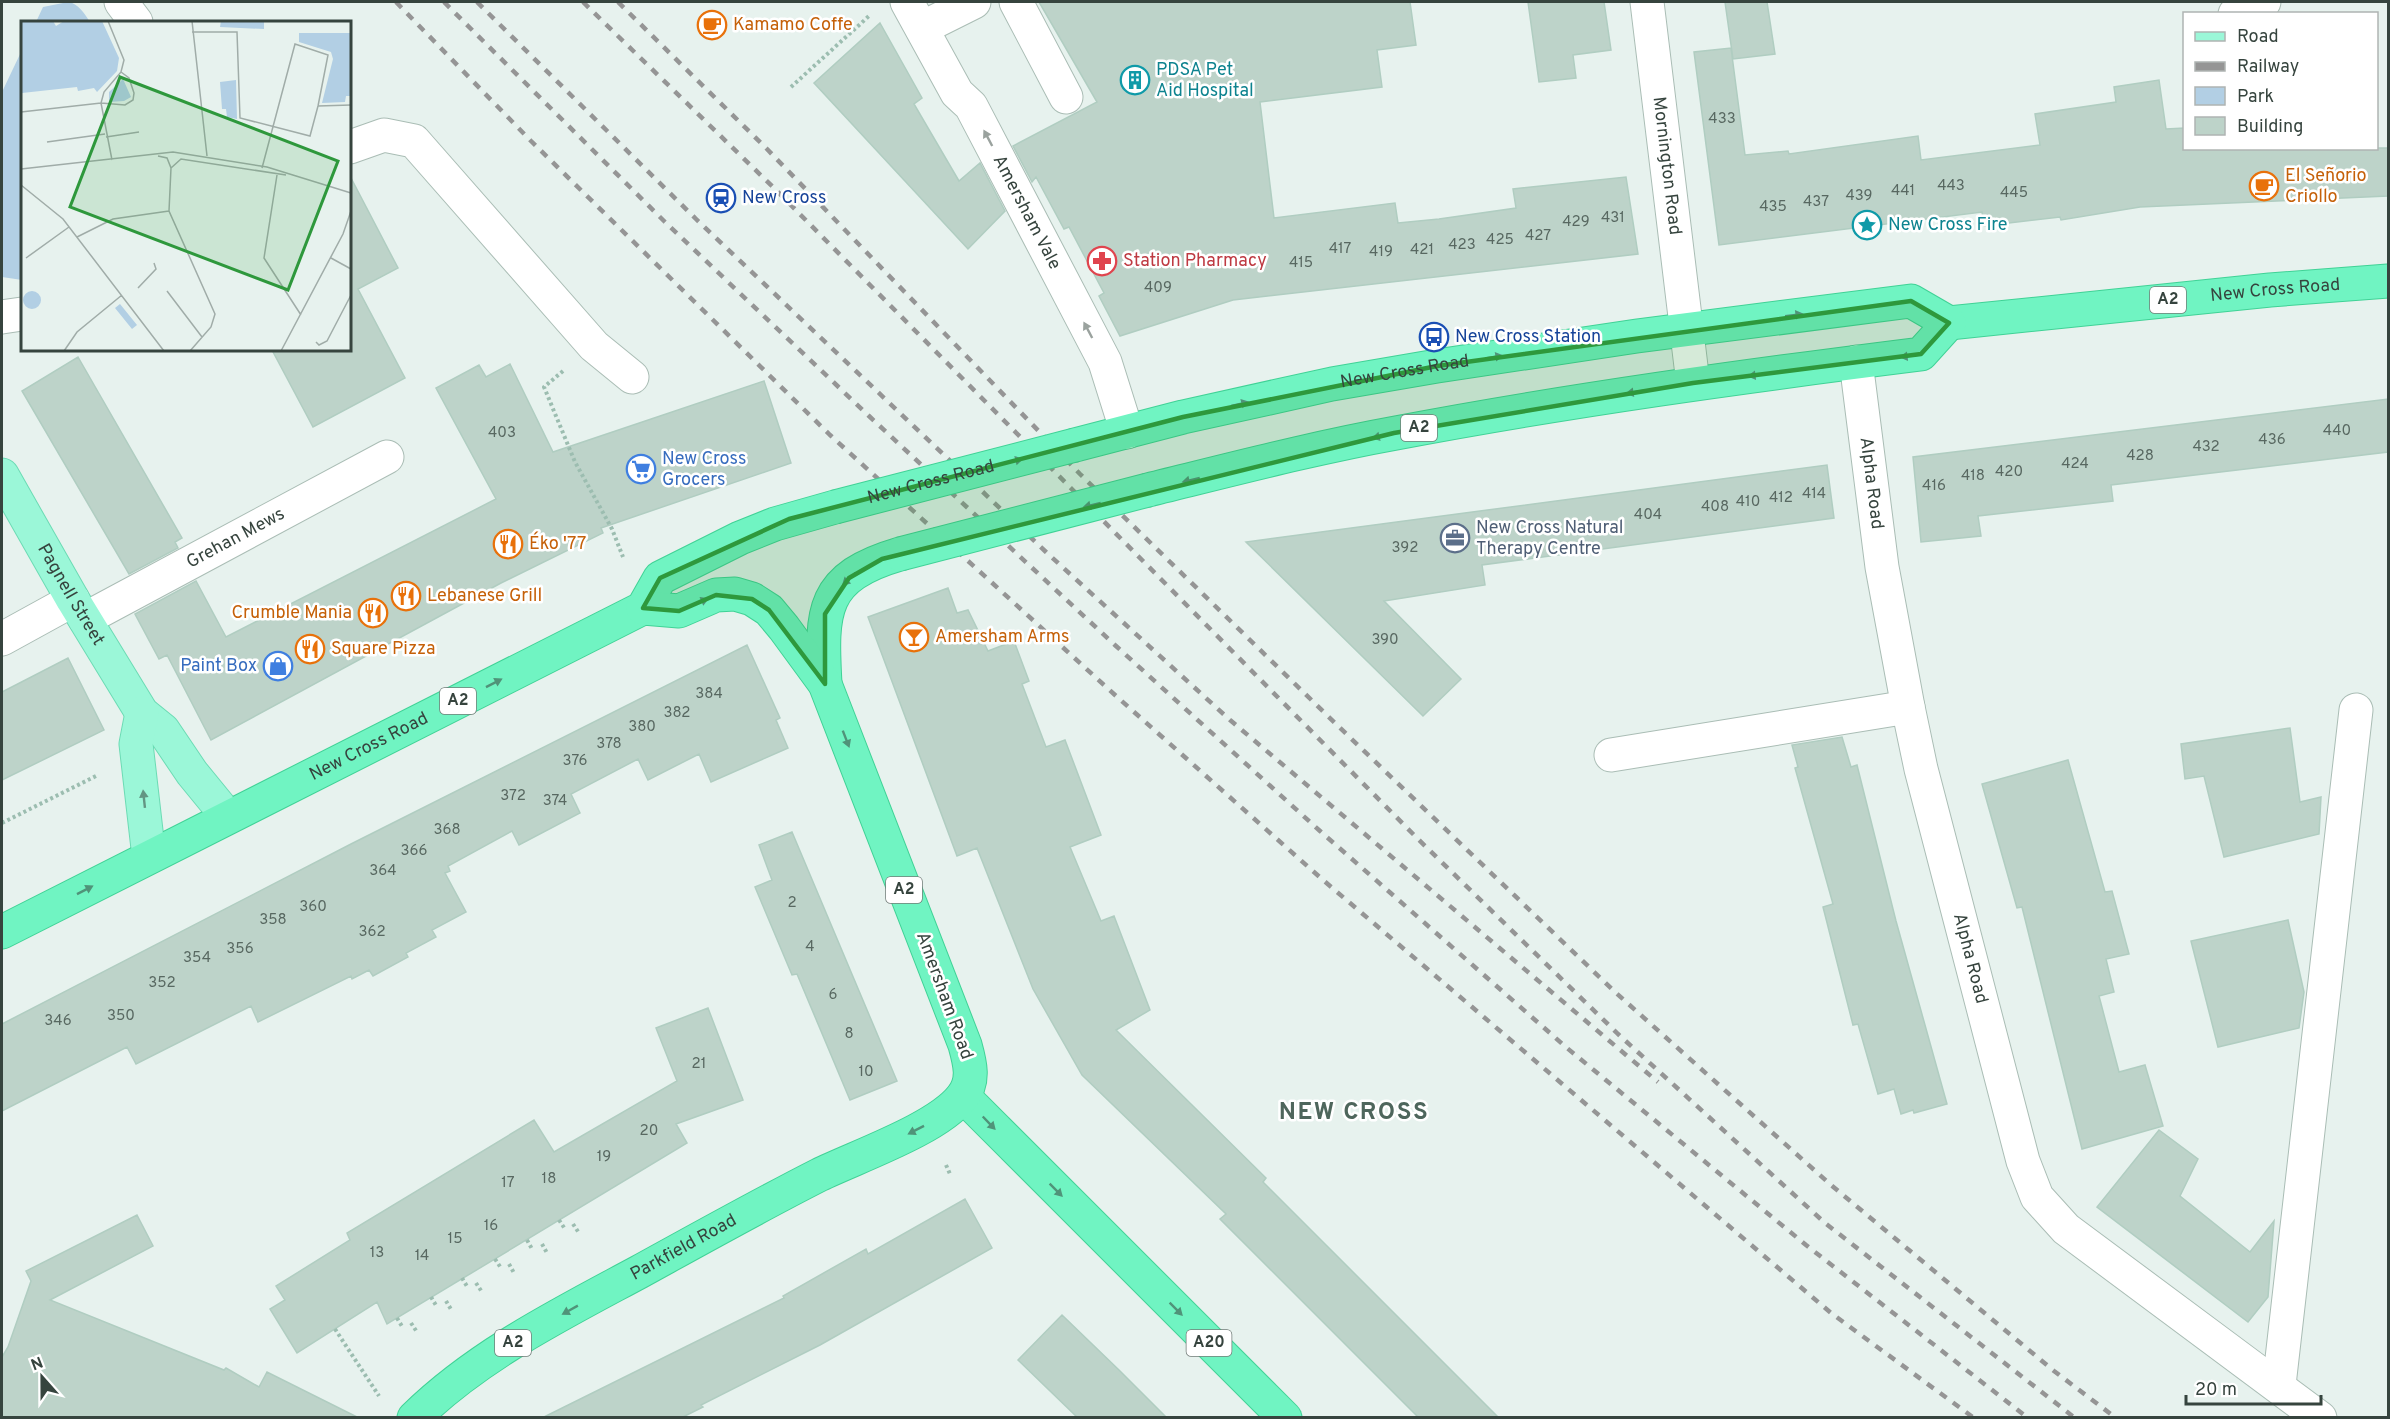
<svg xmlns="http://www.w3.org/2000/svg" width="2390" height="1419" font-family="Overpass,sans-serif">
  <rect width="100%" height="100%" fill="#e7f2ee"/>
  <path fill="#b2cfe4" d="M68,2C78,3 85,14 90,22H36L43,7Z
    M22,50V280L2,277V92Z"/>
  <path fill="#bdd3c9" stroke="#b0cdc1" stroke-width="1.5" d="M1039,2H1410L1416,45L1377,50L1382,87L1260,102L1274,218L1395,203L1398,223L1439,219L1516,208L1513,189L1626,177L1638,254L1233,300L1120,336L1099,296L1104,293L1069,227L1064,229L1036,177L1032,182L1013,146L1097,102Z
    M1528,2H1604L1611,50L1573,55L1576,78L1539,82Z
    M1725,2H1767L1775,54L1733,59Z
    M880,23L922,98L914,104L959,181L980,163L1005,211L968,249L814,83Z
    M1731,48L1745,155L1788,151L1789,154L1918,136L1921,160L2040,145L2035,114L2116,102L2114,87L2159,80L2166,129L2184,128V148H2388V196L2140,207L2061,220L2060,217L1984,226L1982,212L1719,245L1694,52Z
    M350,176L398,268L358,289L405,378L313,427L272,350H350Z
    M78,357L182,538L175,542L178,548L129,574L22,391Z
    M510,364L553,452L764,381L791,463L601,528L603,533L501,583L211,740L167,655L159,659L135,614L196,581L226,637L496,499L436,388L479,365L486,377Z
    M2388,399V452L2111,485L2113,501L1978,516L1981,536L1921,542L1913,457Z
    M1827,465L1834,518L1482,565L1485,585L1384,601L1461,679L1423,716L1246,542Z
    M948,588L957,613L968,610L988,651L1014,641L1029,681L1022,684L1046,747L1065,740L1101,835L1070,847L1101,921L1114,916L1150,1010L1116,1030L1266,1178L1263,1182L1499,1418H1419L1220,1219L1226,1214L1082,1075L1033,989L977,848L957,856L868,617Z
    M747,645L780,718L776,720L788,748L711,782L699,754L648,780L638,759L571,794L580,813L519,845L512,831L448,866L450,871L445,873L466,912L432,930L436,937L406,953L408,957L373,976L369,970L352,979L351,976L258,1022L251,1006L136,1064L127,1047L2,1111V1024L351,844Z
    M68,658L104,730L2,780V692Z
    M2290,728L2300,802L2321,797L2319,834L2224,857L2204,776L2185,779L2181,744Z
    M1842,737L1851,767L1857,765L1896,921L1947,1104L1914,1113L1913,1110L1901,1114L1894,1089L1878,1094L1858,1024L1853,1025L1823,907L1833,904L1795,768L1798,767L1792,745Z
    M2068,760L2105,892L2112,891L2129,954L2106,959L2114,992L2099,996L2119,1072L2145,1065L2163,1126L2082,1149L2022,907L2017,908L1982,784Z
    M792,832L897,1081L850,1100L797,974L792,975L755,887L772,880L759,845Z
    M2288,920L2304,992L2299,1028L2218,1047L2191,941Z
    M708,1008L743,1100L676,1124L687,1143L387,1324L377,1302L297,1353L270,1309L285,1300L276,1286L350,1240L347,1233L534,1120L554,1152L677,1081L656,1028Z
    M2159,1130L2198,1159L2180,1196L2250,1252L2274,1221L2268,1297L2248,1322L2097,1207Z
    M965,1199L992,1248L820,1345L701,1405L703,1407L681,1418H542L784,1298L783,1296L866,1249L868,1254Z
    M137,1215L153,1246L50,1300L224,1370L226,1368L259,1387L267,1372L359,1418H2V1357L8,1347L31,1281L26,1271Z
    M1062,1315L1119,1370L1167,1418H1078L1018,1360Z"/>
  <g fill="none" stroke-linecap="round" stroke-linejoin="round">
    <g stroke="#aabdb5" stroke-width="35">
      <g id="minor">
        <path d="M121,2L136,22"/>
        <path id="s1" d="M907,2L957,93L971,106L1105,362L1127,432"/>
        <path d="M1016,2L1066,97"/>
        <path id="s2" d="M1647,2L1693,383"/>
        <path d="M2235,14L2264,2"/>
        <path d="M922,28L974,2"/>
        <path d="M350,147L384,135L414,141L594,346L632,377"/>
        <path d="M2,317L22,314"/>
        <path id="s3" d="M1856,362L1882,567L1908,707L1921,769L2023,1161L2037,1197L2066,1229L2320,1418"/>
        <path id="s4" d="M85,619L387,457"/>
        <path d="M2,639L73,600"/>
        <path d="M1611,755L1908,707"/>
        <path d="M2279,1385L2356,710"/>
      </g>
    </g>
    <g stroke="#6cdbb4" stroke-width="35">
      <g id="major">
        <path id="s5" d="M2,475L73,600L142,713L163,730L192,773L228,817"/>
        <path d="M142,713L136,744L149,857"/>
      </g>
    </g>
    <g stroke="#40d296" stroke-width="35">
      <g id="highway">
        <path id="s6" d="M1075,445L1183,417L1332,384L1437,366L1637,336L1911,301L1949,323L2270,290L2388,281"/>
        <path d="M1148,490C1230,470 1313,448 1396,433C1570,400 1745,376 1921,354L1949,323"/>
        <path d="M825,684C821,610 821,577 900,554"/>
        <path id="s7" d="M2,932L643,608L660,578L740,538L775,524L835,507"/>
        <path d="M963,1096L1285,1418"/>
        <path id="s8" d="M414,1418C478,1355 561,1314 639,1272C699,1239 758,1206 819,1175C858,1156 937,1129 962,1097C975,1081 970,1063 965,1045L825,684L784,628L769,610L752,599L735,594L716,595L679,611L643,608"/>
      </g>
    </g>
    <path stroke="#9cbdb0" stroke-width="4" stroke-dasharray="3 3" stroke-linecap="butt" d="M791,87L869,16
      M563,371L544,387L575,462L612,529L623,557
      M2,823L98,775
      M946,1165L950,1174
      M559,1220L565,1229
      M573,1224L579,1233
      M527,1240L532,1249
      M542,1244L547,1253
      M495,1259L501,1268
      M509,1264L514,1273
      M462,1278L468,1288
      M476,1283L482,1292
      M431,1297L437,1307
      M446,1301L452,1311
      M397,1318L403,1328
      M411,1323L417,1332
      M335,1329L379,1396"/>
    <use href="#minor" stroke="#fff" stroke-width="33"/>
    <use href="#major" stroke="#9bf7d8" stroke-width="33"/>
    <use href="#highway" stroke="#70f4c2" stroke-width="33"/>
    <path stroke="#959595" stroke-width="4.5" stroke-dasharray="8 8" stroke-linecap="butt" d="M396,2L531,141L830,435L1115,695L1323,880L1831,1313L1974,1418
      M444,2L665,222L869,416L1116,646L1320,831L1567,1048L1806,1245L2028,1418
      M477,2L696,219L1046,552L1230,720L1658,1082
      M583,2L776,190L1419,840L1618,1034L1825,1223L2075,1418
      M618,2L767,149L1080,474L1336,724L1615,992L1831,1185L2054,1371L2116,1418"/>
    <g stroke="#40d296" stroke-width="35" stroke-linecap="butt">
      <g id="highway-bridge">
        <path id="s9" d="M835,507L1075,445"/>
        <path d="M900,554L1148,490"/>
      </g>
    </g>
    <use href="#highway-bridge" stroke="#70f4c2" stroke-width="33"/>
  </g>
  <defs><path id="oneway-solid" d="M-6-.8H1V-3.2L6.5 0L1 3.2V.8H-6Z" transform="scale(1.5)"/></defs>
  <g fill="#9aa29e">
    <use href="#oneway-solid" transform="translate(988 138) rotate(-118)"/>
    <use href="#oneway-solid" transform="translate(1088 330) rotate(-118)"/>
  </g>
  <g fill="#509379">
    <use href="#oneway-solid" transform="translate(1794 315) rotate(-7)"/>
    <use href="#oneway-solid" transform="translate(1909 356) rotate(173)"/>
    <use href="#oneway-solid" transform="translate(1494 357) rotate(-9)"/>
    <use href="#oneway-solid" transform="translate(1757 375) rotate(173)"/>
    <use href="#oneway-solid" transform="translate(1635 392) rotate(171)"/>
    <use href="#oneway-solid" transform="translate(1240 404) rotate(-13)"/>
    <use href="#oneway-solid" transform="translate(1381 436) rotate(167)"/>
    <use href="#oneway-solid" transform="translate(1014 461) rotate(-14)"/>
    <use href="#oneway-solid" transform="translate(1191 480) rotate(166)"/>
    <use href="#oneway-solid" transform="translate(1092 505) rotate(166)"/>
    <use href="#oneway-solid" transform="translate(849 579) rotate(137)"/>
    <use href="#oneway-solid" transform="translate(700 602) rotate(-23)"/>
    <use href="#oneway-solid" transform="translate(494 683) rotate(-27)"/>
    <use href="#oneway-solid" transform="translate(846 739) rotate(69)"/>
    <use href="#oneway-solid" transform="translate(85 890) rotate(-27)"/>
    <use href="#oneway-solid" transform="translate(989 1123) rotate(46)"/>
    <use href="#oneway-solid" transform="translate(916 1130) rotate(153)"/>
    <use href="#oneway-solid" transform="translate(1056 1190) rotate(45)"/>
    <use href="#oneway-solid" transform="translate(1176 1309) rotate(45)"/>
    <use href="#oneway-solid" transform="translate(570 1310) rotate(151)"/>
  </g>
  <use fill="#639583" href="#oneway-solid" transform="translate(144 799) rotate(-96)"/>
  <path fill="#2e983c" fill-opacity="0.2" stroke="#2e983c" stroke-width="4.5" stroke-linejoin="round" d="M1911,301L1949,323L1921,354L1693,383L1394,433L882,559L849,578L825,614V684L769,610L752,599L716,595L679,611L643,608L660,578L789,519L1183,417L1437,366Z"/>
  <defs>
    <g id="cafe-ring" transform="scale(1.5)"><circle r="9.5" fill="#fff" stroke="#e8710a" stroke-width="1.5"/><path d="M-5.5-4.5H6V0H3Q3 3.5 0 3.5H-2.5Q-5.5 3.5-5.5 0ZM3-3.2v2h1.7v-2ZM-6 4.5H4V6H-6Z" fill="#e8710a"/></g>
    <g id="building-ring" transform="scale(1.5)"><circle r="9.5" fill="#fff" stroke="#0f9aa8" stroke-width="1.5"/><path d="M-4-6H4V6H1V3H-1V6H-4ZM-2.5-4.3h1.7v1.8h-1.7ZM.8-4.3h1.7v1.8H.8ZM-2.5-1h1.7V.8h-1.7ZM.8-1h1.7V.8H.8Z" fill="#0f9aa8"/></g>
    <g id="station-ring" transform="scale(1.5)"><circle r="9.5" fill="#fff" stroke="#1a4fb4" stroke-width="1.5"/><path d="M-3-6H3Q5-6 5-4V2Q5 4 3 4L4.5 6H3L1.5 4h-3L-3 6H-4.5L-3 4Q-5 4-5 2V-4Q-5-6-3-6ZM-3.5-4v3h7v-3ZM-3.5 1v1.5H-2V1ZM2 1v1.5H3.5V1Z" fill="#1a4fb4"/></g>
    <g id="sight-ring" transform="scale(1.5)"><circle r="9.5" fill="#fff" stroke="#0f9aa8" stroke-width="1.5"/><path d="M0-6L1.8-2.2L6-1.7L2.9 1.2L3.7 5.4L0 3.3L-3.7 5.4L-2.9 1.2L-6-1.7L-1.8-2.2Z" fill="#0f9aa8"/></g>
    <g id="pharmacy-ring" transform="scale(1.5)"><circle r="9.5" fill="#fff" stroke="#e0444e" stroke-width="1.5"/><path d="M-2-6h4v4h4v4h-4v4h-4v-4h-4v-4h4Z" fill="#e0444e"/></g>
    <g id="bus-ring" transform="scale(1.5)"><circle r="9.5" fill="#fff" stroke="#1a4fb4" stroke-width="1.5"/><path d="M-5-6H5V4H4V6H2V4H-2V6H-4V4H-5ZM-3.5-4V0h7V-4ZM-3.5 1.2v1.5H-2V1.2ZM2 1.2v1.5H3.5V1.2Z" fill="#1a4fb4"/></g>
    <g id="supermarket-ring" transform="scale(1.5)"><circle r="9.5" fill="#fff" stroke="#3f7fe0" stroke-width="1.5"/><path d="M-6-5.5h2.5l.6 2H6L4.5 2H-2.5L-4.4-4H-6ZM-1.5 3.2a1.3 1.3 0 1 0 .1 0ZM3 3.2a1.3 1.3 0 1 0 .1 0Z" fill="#3f7fe0"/></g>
    <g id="office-ring" transform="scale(1.5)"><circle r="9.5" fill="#fff" stroke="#5c6f8a" stroke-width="1.5"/><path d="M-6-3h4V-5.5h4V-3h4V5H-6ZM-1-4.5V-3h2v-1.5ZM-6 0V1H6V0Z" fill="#5c6f8a"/></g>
    <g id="restaurant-ring" transform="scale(1.5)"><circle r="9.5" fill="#fff" stroke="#e8710a" stroke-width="1.5"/><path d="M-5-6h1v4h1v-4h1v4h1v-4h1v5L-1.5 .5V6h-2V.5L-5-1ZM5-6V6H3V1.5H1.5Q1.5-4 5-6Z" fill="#e8710a"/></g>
    <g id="bar-ring" transform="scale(1.5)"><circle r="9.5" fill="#fff" stroke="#e8710a" stroke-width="1.5"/><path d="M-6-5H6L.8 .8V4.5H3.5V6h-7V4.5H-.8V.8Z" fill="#e8710a"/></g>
    <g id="shop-ring" transform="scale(1.5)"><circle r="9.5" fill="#fff" stroke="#3f7fe0" stroke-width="1.5"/><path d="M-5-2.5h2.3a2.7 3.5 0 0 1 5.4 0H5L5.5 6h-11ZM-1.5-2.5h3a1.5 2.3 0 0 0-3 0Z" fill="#3f7fe0"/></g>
  </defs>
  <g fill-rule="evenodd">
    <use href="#cafe-ring" x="712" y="25"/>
    <use href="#building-ring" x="1135" y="80"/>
    <use href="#cafe-ring" x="2264" y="186"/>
    <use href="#station-ring" x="721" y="198"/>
    <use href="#sight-ring" x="1867" y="225"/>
    <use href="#pharmacy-ring" x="1102" y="261"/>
    <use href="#bus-ring" x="1434" y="337"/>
    <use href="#supermarket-ring" x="641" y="469"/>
    <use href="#office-ring" x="1455" y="538"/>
    <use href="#restaurant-ring" x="508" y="544"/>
    <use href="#restaurant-ring" x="406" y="596"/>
    <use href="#restaurant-ring" x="373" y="613"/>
    <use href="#bar-ring" x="914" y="637"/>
    <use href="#restaurant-ring" x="310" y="649"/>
    <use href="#shop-ring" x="278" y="666"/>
  </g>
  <g text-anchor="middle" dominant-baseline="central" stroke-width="5" stroke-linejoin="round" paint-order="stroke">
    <g font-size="15" fill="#586861">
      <text x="1722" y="119">433</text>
      <text x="1951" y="186">443</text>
      <text x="1903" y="191">441</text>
      <text x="2014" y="193">445</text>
      <text x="1859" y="196">439</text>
      <text x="1816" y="202">437</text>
      <text x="1773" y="207">435</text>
      <text x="1613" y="218">431</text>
      <text x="1576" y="222">429</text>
      <text x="1538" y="236">427</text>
      <text x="1500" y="240">425</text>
      <text x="1462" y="245">423</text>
      <text x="1340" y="249">417</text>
      <text x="1422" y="250">421</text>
      <text x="1381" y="252">419</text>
      <text x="1301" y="263">415</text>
      <text x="1158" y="288">409</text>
      <text x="2337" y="431">440</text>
      <text x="502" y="433">403</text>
      <text x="2272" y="440">436</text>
      <text x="2206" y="447">432</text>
      <text x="2140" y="456">428</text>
      <text x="2075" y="464">424</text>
      <text x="2009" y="472">420</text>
      <text x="1973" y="476">418</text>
      <text x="1934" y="486">416</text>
      <text x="1814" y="494">414</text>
      <text x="1781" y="498">412</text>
      <text x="1748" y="502">410</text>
      <text x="1715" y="507">408</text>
      <text x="1648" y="515">404</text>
      <text x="1405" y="548">392</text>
      <text x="1385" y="640">390</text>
      <text x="709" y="694">384</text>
      <text x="677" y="713">382</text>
      <text x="642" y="727">380</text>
      <text x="609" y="744">378</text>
      <text x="575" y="761">376</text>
      <text x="513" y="796">372</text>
      <text x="555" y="801">374</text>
      <text x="447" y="830">368</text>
      <text x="414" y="851">366</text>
      <text x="383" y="871">364</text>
      <text x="792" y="903">2</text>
      <text x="313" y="907">360</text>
      <text x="273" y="920">358</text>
      <text x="372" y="932">362</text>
      <text x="810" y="947">4</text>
      <text x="240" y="949">356</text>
      <text x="197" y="958">354</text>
      <text x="162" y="983">352</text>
      <text x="833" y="995">6</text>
      <text x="121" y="1016">350</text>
      <text x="58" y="1021">346</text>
      <text x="849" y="1034">8</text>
      <text x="699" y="1064">21</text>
      <text x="866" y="1072">10</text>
      <text x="649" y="1131">20</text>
      <text x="604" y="1157">19</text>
      <text x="549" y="1179">18</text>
      <text x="508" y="1183">17</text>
      <text x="491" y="1226">16</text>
      <text x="455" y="1239">15</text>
      <text x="377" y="1253">13</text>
      <text x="422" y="1256">14</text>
    </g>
    <g fill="#fff" stroke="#727c78" stroke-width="1.5">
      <rect x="2150" y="287" width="36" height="26" rx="4.5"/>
      <rect x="1401" y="415" width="36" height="26" rx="4.5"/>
      <rect x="440" y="688" width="36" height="26" rx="4.5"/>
      <rect x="886" y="877" width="36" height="26" rx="4.5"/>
      <rect x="495" y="1330" width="36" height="26" rx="4.5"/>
      <rect x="1186.5" y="1330" width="45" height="26" rx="4.5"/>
    </g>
    <g font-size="16" font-weight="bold" fill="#36443e">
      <text x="2168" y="300">A2</text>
      <text x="1419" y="428">A2</text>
      <text x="458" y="701">A2</text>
      <text x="904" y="890">A2</text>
      <text x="513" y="1343">A2</text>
      <text x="1209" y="1343">A20</text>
    </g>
    <g font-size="18" fill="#c56008" stroke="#fff" text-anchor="start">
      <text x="733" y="25">Kamamo Coffe</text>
      <text x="2285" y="176">El Señorio<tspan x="2285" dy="21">Criollo</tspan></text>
      <text x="529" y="544">Éko '77</text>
      <text x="427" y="596">Lebanese Grill</text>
      <text x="352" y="613" text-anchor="end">Crumble Mania</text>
      <text x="935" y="637">Amersham Arms</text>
      <text x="331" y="649">Square Pizza</text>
    </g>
    <g font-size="18" fill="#0d838f" stroke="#fff" text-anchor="start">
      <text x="1156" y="70">PDSA Pet<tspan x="1156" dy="21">Aid Hospital</tspan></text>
      <text x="1888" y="225">New Cross Fire</text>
    </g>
    <g font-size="18" fill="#36443e" stroke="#fff">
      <text stroke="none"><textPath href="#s2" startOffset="165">Mornington Road</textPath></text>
      <text stroke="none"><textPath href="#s1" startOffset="243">Amersham Vale</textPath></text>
      <text stroke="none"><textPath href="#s6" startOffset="1221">New Cross Road</textPath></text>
      <text stroke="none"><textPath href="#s6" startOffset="338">New Cross Road</textPath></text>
      <text stroke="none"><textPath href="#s9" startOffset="99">New Cross Road</textPath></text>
      <text stroke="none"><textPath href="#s3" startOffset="122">Alpha Road</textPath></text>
      <text stroke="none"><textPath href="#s4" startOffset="171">Grehan Mews</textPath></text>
      <text stroke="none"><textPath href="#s5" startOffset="138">Pagnell Street</textPath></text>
      <text stroke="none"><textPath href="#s7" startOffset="411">New Cross Road</textPath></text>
      <text stroke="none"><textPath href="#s3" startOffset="608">Alpha Road</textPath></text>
      <text transform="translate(944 996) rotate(70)">Amersham Road</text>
      <text stroke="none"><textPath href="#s8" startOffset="320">Parkfield Road</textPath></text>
    </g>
    <g font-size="18" fill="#164399" stroke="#fff" text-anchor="start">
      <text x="742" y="198">New Cross</text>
      <text x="1455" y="337">New Cross Station</text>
    </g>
    <g font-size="18" fill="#be3a42" stroke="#fff" text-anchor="start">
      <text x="1123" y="261">Station Pharmacy</text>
    </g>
    <g font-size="18" fill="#366cbe" stroke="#fff" text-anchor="start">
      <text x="662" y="459">New Cross<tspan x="662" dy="21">Grocers</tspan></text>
      <text x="257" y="666" text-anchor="end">Paint Box</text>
    </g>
    <g font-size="18" fill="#4e5e75" stroke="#fff" text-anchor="start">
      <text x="1476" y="528">New Cross Natural<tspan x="1476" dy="21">Therapy Centre</tspan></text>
    </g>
    <g font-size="24" font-weight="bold" letter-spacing="1.5" fill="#4e665c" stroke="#fff">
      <text x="1354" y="1113">NEW CROSS</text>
    </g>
  </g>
  <g transform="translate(21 21)">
    <rect width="330" height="330" fill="#e7f2ee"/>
    <path d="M0,0H32L35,5L43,0H81L98,37L96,50L76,71L73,67L57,70L56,66L1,72L0,87ZM200,0H243V8L199,6ZM278,12H330V75H325L324,81L301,82L312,38L310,31L278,21ZM102,58L110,76L103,80L88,81V71ZM215,59V60L216,98L206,96L205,88H201L199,61ZM2 279a9 9 0 1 1 18 0a9 9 0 1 1-18 0ZM99,283L116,304L111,308L94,287Z" fill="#b2cfe4"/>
    <path fill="none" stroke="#a0aca8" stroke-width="1.5" d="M87,0L103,39L100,51L83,71L80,82L91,139M171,0L186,135M171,11H216L219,97L289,115L297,85L330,84M0,91L80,82L104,84L112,79L113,72L108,57L100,51M85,116L118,111M26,121L84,113M137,135L146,137L150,147L148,190L194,293L190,306L169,330M150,147L160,138L265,154M241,147L274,23L307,34L297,85M0,148L152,131L246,146L330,172M256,154L243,237L280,294M0,164L42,198L143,330M56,216L92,198L148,190M5,237L48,206M310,237L330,248M117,267L135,248L133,242M146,270L181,316M295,321L298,324L306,320L330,274M43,330L56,311L101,274M260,330L322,213L330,190"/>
    <path fill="#2e983c" fill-opacity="0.15" stroke="#2e983c" stroke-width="3" d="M99,56L317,140L267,269L49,186Z"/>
    <rect width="330" height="330" fill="none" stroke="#36443e" stroke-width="3"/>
  </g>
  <rect width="2390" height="1419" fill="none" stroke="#36443e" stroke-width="6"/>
  <rect x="2183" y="12" width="195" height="138" fill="#ffffff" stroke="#afb4b2" stroke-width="1.5"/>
  <rect x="2195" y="32" width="30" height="9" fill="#9bf7d8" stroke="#afb4b2" stroke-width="1.5"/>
  <text x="2237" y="42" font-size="18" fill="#36443e">Road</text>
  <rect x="2195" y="62" width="30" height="9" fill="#959595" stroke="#afb4b2" stroke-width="1.5"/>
  <text x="2237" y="72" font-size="18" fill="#36443e">Railway</text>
  <rect x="2195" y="87" width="30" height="18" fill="#b2cfe4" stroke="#afb4b2" stroke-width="1.5"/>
  <text x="2237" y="102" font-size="18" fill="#36443e">Park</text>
  <rect x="2195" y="117" width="30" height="18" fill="#bdd3c9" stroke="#afb4b2" stroke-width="1.5"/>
  <text x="2237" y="132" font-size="18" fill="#36443e">Building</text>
  <g transform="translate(42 1377) rotate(339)" stroke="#ffffff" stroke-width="4.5" paint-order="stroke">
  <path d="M0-4.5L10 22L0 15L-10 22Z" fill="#36443e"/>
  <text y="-9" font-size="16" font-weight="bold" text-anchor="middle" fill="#36443e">N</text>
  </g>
  <path d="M2186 1395v9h135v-9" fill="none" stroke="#36443e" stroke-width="3"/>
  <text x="2195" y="1395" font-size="18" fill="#36443e" stroke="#ffffff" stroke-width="4.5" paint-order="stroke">20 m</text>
</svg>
